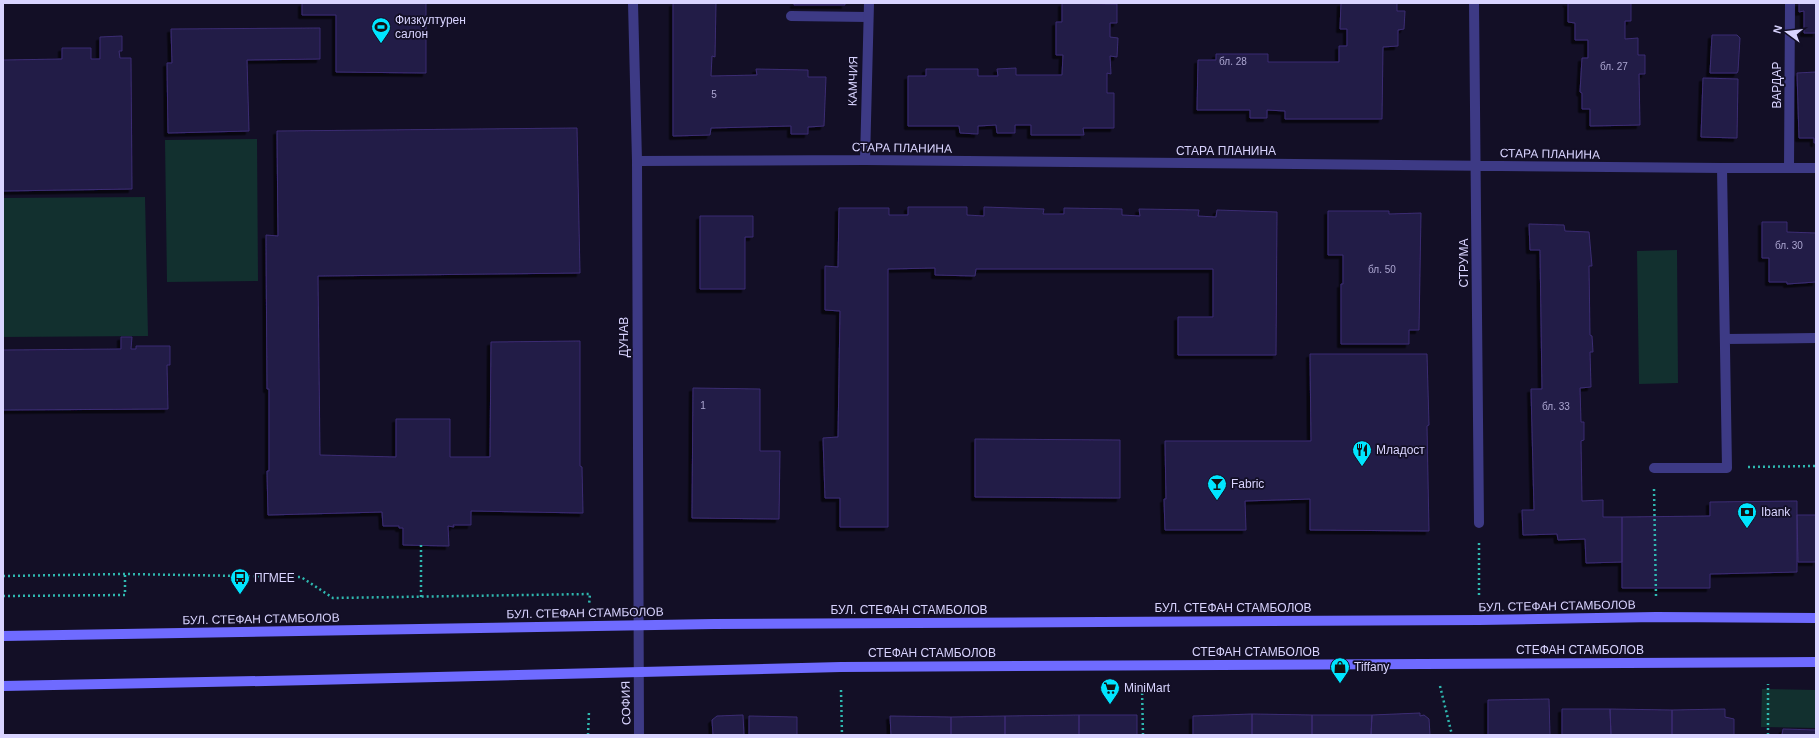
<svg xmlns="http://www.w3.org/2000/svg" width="1819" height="738" font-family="Arial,sans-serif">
  <defs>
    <filter id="shadow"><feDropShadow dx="-3.5" dy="3.5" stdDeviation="0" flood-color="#0009"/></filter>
  </defs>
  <rect width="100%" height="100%" fill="#130f26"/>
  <path fill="#12302f" d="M257,139L258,281L167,282L165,140Z
    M145,197L148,336L3,337V198Z
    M1677,250L1678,383L1639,384L1637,251Z
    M1762,689L1816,690V728L1761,727Z"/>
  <path fill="#241b47" stroke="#3b2d73" filter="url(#shadow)" d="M302,3H426V73L336,72V15H302Z
    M673,3H716L715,57L712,56L711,76L757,75L756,69L808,70V77H826L824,126L808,127V134H791V126L711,128L710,135L673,136Z
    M794,3H845V5H794Z
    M1062,3L1117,4V23H1110V37L1118,38L1117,57L1110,56L1111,74L1107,73V93H1114V128H1083L1084,135H1031V125H1015V133H997L996,125L978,126V134L960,133L959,126H908V76H926V69H978V76H998L997,69L1016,68V75H1062L1063,55H1056V22H1062Z
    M1341,3H1397V11H1405L1404,29L1398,30V46L1383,47L1382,119H1285V111L1267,110V118H1250V110H1197L1198,60H1216V54H1268V62H1339V46H1347V29H1340Z
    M1566,3H1631V21H1625V39L1638,38V55H1645V74H1639L1640,125L1590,126V109H1582V93L1580,92L1582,58H1588V40H1575V23L1568,22V3Z
    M1799,3H1816V33H1804V11L1799,12Z
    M320,28V59L247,60L249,131L168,133L167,63H172L171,29Z
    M1712,35H1737L1740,38L1738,71L1737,73H1710Z
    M122,36V51H119L120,58H131L132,189L3,191V60L62,59V48H91V59H100V37Z
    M1816,72V143H1814V138H1799L1797,73Z
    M1703,78L1738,79L1737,138L1701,137Z
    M577,128L580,273L318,276L320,455L396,457V419H450V457H490L491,342L580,341V466L582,467L583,513L471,511V525H453L454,527L448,526L449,546L403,545V528H399V526H383L382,512L268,515L267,471H269V389H267L266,235L278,236L277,131Z
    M908,207H967V215L984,216V207L1044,209L1043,214H1064V208L1122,209V215L1140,216L1139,209L1199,210L1198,216L1216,217L1217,210L1277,212L1276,355H1178V317H1213V269H976L975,276L935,275V268L888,269V527H840V498H825L823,438L838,437L840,311L825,310V266L838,267L839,208H889V215H908Z
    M1328,211H1389V214L1421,213L1419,330H1409V344H1341V284H1343V255H1328Z
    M700,216H753V237H745V289H700Z
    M1762,222H1787V232L1816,233V282L1787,284V282H1769V258H1762Z
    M1529,224L1564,225L1565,231L1589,232L1592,266H1589L1590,335L1592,336L1593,352H1590L1591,387L1580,388L1581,422H1584V440L1581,441L1582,501L1603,500V517H1622V562L1586,563L1585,539L1558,540L1557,534L1523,535L1522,510H1534L1531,389H1542L1540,250H1530Z
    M121,337H132L131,349H136V346H170V365H167L168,409L3,410V350L121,349Z
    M1310,354H1427L1429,425L1427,426L1429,531L1310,530V499L1245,501L1246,530H1165L1164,499H1166L1165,441H1311Z
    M693,388L760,389V451H780L779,519L692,518Z
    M975,439L1120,440V498L975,497Z
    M1797,501V572L1710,574V588H1622V517L1710,516V502Z
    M1797,515H1816V562H1798Z
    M1549,699L1550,735H1488V700Z
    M1562,709H1610L1611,735H1562Z
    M1610,709L1672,710V735H1611Z
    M1725,709V717L1734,719V735H1672V710Z
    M1420,713V716L1424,715L1429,719L1430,735H1371L1372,715Z
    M1252,714V735H1193V716Z
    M1252,714L1312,715V735H1252Z
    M743,715L744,735H713L712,720L717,716Z
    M1079,715V735H1005V716Z
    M1079,715H1137V735H1079Z
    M1312,715H1372L1371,735H1312Z
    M749,716L797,717V735H749Z
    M890,716L951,717V735H891Z
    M1005,716V735H951V717Z
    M1783,729L1816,730V735H1782Z"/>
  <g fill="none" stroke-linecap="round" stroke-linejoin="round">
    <path stroke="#2fb8b0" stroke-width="2.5" stroke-dasharray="2 3" stroke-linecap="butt" d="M1748,467L1816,466
      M1654,489L1656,596
      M1479,543V598
      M3,576L125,574L301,577L333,598L590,594L589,605
      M3,596L125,595V574
      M421,597V545
      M1440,686L1452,735
      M1142,688L1143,735
      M841,690L842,735
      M588,735L589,711
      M1768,735V684"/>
    <path stroke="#3d3a85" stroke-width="10" d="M791,16L868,17
      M1725,339L1816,338
      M1654,468H1727L1722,168"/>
    <path stroke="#3d3a85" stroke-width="10" d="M633,3L637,161L639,735
      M1474,3L1479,523
      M865,160L869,3
      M637,161L865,160L1722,168H1816
      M1789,168L1790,3"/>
    <path stroke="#6f6bff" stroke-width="10" d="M3,636L714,624L1479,620L1656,617L1816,618
      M3,686L312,680L841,667L1816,662"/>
  </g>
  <defs>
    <g id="stadium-pin" transform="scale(1)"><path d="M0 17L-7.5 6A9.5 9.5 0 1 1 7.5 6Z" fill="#00e5ff" stroke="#130f26"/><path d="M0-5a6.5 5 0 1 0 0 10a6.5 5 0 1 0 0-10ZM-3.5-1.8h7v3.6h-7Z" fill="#111"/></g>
    <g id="restaurant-pin" transform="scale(1)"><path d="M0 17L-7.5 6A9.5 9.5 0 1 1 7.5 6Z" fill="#00e5ff" stroke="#130f26"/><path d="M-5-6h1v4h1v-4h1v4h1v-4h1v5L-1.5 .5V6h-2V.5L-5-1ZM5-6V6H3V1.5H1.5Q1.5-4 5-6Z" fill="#111"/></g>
    <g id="bar-pin" transform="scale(1)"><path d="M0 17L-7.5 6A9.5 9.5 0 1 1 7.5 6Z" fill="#00e5ff" stroke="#130f26"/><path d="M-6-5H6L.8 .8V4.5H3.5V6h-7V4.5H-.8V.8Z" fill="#111"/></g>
    <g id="bank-pin" transform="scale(1)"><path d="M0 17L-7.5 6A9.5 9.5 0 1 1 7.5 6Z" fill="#00e5ff" stroke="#130f26"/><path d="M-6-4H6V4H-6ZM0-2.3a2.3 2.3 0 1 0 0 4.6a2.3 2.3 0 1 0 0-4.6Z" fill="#111"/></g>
    <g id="bus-pin" transform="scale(1)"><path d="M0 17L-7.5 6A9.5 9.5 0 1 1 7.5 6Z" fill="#00e5ff" stroke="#130f26"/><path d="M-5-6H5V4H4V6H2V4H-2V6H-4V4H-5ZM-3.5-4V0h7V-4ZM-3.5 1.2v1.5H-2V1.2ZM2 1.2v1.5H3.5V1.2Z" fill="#111"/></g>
    <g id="shop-pin" transform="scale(1)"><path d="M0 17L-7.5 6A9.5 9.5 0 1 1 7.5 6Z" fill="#00e5ff" stroke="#130f26"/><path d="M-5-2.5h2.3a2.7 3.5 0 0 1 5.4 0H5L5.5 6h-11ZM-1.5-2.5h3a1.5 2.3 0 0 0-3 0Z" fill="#111"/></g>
    <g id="supermarket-pin" transform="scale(1)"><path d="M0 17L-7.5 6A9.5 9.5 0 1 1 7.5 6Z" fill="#00e5ff" stroke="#130f26"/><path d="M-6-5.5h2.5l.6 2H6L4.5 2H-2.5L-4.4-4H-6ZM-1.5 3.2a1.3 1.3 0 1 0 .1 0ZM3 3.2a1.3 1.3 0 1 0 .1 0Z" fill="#111"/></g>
  </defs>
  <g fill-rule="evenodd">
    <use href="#stadium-pin" x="381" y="27"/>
    <use href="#restaurant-pin" x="1362" y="450"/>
    <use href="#bar-pin" x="1217" y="484"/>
    <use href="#bank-pin" x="1747" y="512"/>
    <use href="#bus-pin" x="240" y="578"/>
    <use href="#shop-pin" x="1340" y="667"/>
    <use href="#supermarket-pin" x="1110" y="688"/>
  </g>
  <g text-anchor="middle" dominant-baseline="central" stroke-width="3.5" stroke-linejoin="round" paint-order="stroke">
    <g font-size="10" fill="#aca6d1">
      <text x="1233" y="61">бл. 28</text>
      <text x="1614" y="66">бл. 27</text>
      <text x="714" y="94">5</text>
      <text x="1789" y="245">бл. 30</text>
      <text x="1382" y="269">бл. 50</text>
      <text x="703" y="405">1</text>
      <text x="1556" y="406">бл. 33</text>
    </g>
    <g font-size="12" fill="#d9d4ff" stroke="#130f26" text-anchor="start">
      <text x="395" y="20">Физкултурен<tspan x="395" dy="14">салон</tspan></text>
      <text x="1376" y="450">Младост</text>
      <text x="1231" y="484">Fabric</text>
      <text x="1761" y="512">Ibank</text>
      <text x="254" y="578">ПГМЕЕ</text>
      <text x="1354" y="667">Tiffany</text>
      <text x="1124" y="688">MiniMart</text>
    </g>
    <g font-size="12" fill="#d9d4ff" stroke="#130f26">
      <text transform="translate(853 81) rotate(-89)">КАМЧИЯ</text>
      <text transform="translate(1777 85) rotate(-90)">ВАРДАР</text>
      <text transform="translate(902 148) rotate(1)">СТАРА ПЛАНИНА</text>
      <text x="1226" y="151">СТАРА ПЛАНИНА</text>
      <text transform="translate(1550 154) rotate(1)">СТАРА ПЛАНИНА</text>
      <text transform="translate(1464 263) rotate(-90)">СТРУМА</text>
      <text transform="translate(624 337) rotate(-90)">ДУНАВ</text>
      <text transform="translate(1557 606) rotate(-1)">БУЛ. СТЕФАН СТАМБОЛОВ</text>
      <text x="1233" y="608">БУЛ. СТЕФАН СТАМБОЛОВ</text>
      <text x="909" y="610">БУЛ. СТЕФАН СТАМБОЛОВ</text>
      <text transform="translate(585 613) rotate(-1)">БУЛ. СТЕФАН СТАМБОЛОВ</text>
      <text transform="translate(261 619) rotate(-1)">БУЛ. СТЕФАН СТАМБОЛОВ</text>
      <text x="1580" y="650">СТЕФАН СТАМБОЛОВ</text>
      <text x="1256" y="652">СТЕФАН СТАМБОЛОВ</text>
      <text x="932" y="653">СТЕФАН СТАМБОЛОВ</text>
      <text transform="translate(626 703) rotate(-91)">СОФИЯ</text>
    </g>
  </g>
  <rect width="1819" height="738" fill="none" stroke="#d9d4ff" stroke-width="8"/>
  <g transform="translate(1787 32) rotate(285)" stroke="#130f26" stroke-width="3" paint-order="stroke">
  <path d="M0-3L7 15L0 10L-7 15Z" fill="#d9d4ff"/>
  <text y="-6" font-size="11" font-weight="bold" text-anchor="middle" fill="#d9d4ff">N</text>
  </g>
</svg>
